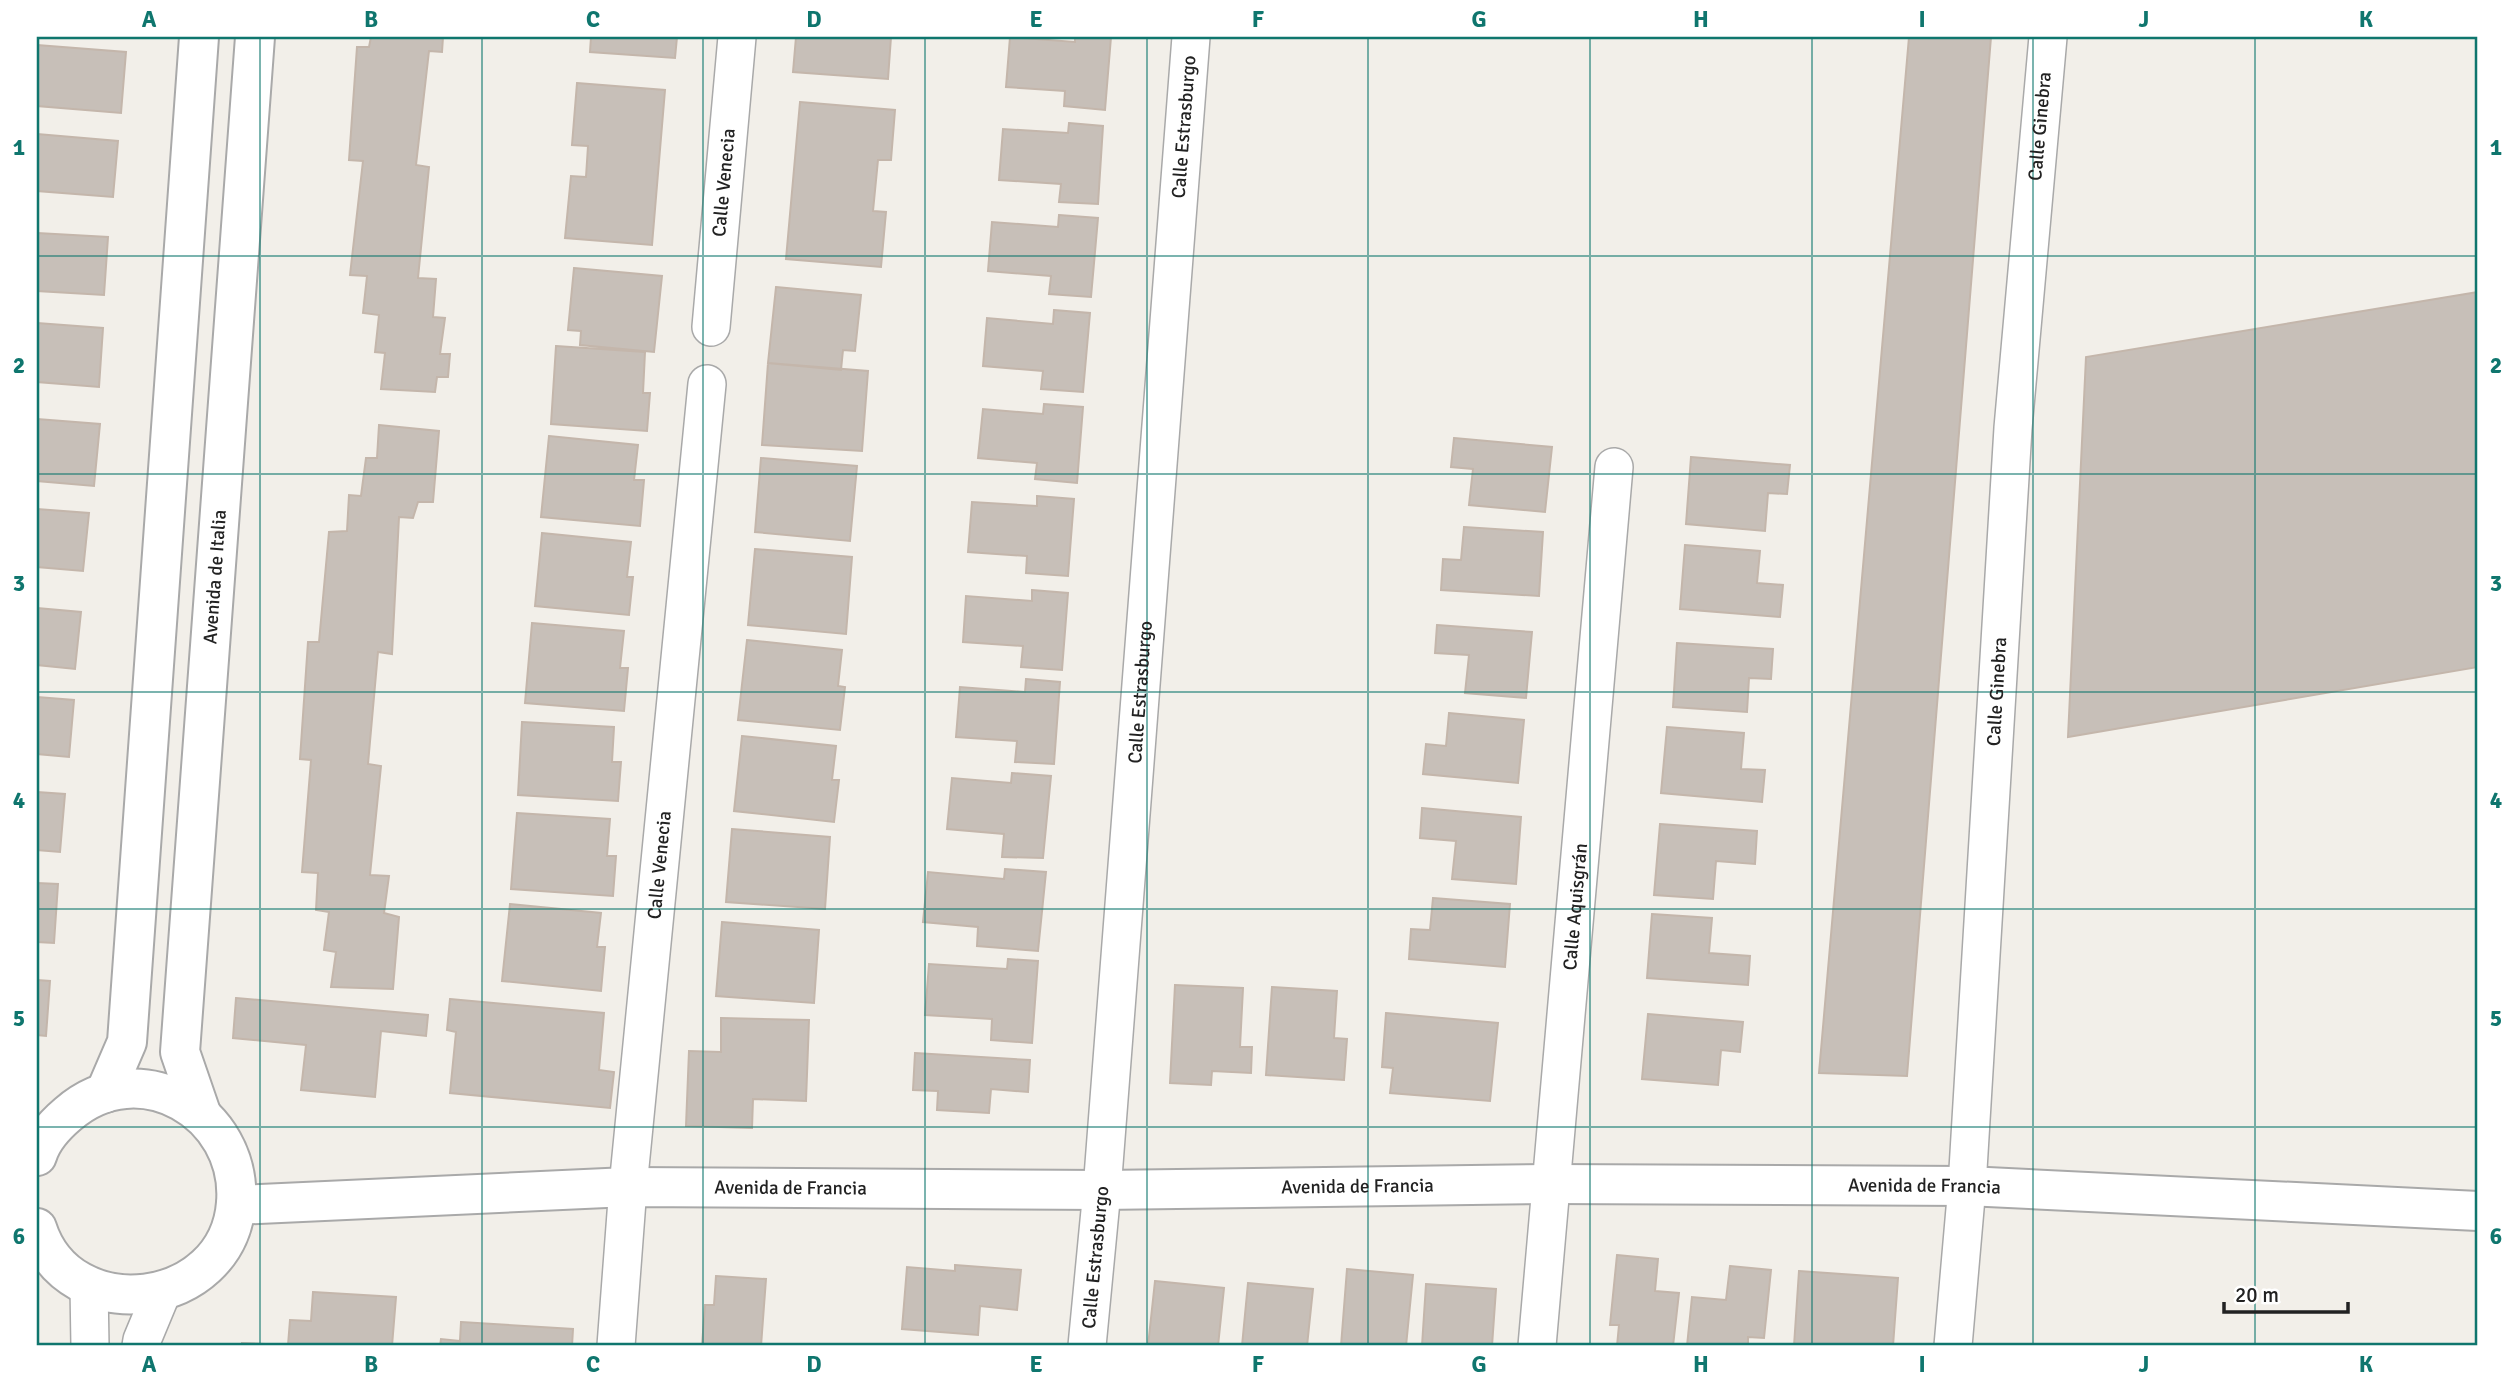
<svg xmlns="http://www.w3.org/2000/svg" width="2515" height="1383" font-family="Signika,sans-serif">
  <rect width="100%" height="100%" fill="#f2efe9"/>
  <path fill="#c7bfb8" stroke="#c4b6ab" stroke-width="2" d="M371,37H443L442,52L429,51L416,165L429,167L418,278L436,279L433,317L445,318L440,354H450L448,377H437L435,392L381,389L385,353L375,352L379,315L363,313L367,276L350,275L363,161L349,160L357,47H369Z
    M591,37H677L675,58L590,52Z
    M796,37H891L888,79L793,72Z
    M1010,37L1075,42V37H1111L1105,110L1064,106L1065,91L1006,87Z
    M1909,37H1991L1907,1076L1819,1073Z
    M37,45L126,52L121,113L37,106Z
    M577,83L665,90L652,245L565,238L571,176L586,177L588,146L572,145Z
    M800,102L895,110L891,160H878L873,211L886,212L881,267L786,259Z
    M1069,123L1103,126L1098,204L1059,202L1061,184L999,180L1003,129L1068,133Z
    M37,134L118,141L113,197L37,191Z
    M1059,215L1098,218L1091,297L1049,294L1051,276L988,271L992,222L1058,227Z
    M37,233L108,237L104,295L37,291Z
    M574,268L662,276L654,352L580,345L581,331L568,330Z
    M776,287L861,295L855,351L843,350L841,370L768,363Z
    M2478,292V667L2068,737L2086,357Z
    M1054,310L1090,313L1083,392L1041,389L1043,371L983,366L987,318L1053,324Z
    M37,323L103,328L99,387L37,382Z
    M556,346L645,352L643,393H650L647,431L551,424Z
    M768,363L868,371L862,451L762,445Z
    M1044,404L1083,407L1077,483L1035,479L1037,463L978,458L983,409L1043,414Z
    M37,419L100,424L94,486L37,481Z
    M379,425L439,431L433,502H418L413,518L399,517L392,654L378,652L368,764L381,766L370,875L389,876L384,913L399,917L393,989L331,987L336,952L324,950L329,912L316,910L318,873L302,872L311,760L300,759L308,642H319L329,532L347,531L349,495L361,496L366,458H377Z
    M549,436L638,445L634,480H644L640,526L541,517Z
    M1454,438L1552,447L1545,512L1469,505L1473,469L1451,467Z
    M1691,457L1790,465L1787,494L1768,493L1765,531L1686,524Z
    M761,458L857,466L850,541L755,532Z
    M1037,496L1074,499L1068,576L1026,573L1027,556L968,552L972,502L1037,506Z
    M37,509L89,513L83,571L37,567Z
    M1464,527L1543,532L1539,596L1441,590L1443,559L1461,560Z
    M542,533L631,542L627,577H633L629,615L535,606Z
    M1685,545L1760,551L1757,583L1783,585L1780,617L1680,609Z
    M755,549L852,557L846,634L748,625Z
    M1032,590L1068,593L1062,670L1021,667L1023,646L963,642L966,596L1032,601Z
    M37,608L81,612L75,669L37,665Z
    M532,623L624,631L620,668H628L624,711L525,703Z
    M1437,625L1532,632L1526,698L1465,693L1469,655L1435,653Z
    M747,640L842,650L838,686L845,687L840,730L738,720Z
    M1677,643L1773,649L1771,679L1749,678L1747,712L1673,707Z
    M1026,679L1060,682L1054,764L1015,762L1017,741L956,737L960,687L1025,692Z
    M37,697L74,700L69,757L37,754Z
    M1449,713L1524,720L1518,783L1423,774L1426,744L1446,746Z
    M522,722L614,727L612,762H621L618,801L518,795Z
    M1667,727L1744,733L1741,769L1765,770L1762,802L1661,793Z
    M742,736L836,746L832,780H839L834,822L734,811Z
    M1012,773L1051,776L1043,858L1002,857L1004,834L947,829L952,778L1011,783Z
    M37,792L65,794L60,852L37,850Z
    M1422,808L1521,817L1516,884L1452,879L1456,841L1420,838Z
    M517,813L610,819L607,856H616L613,896L511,889Z
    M1660,824L1757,831L1755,864L1716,861L1713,899L1654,895Z
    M732,829L830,837L825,909L726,902Z
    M1005,869L1046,872L1038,951L977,946L978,927L923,922L928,872L1004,879Z
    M37,883L58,884L54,943L37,942Z
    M1433,898L1510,904L1505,967L1409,959L1411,929L1430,930Z
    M510,904L601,913L597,947H605L601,991L502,981Z
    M1652,914L1712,918L1709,953L1750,956L1748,985L1647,978Z
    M722,922L819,930L814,1003L716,996Z
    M1008,959L1038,961L1032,1043L991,1040L992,1019L925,1015L929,964L1007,969Z
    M37,980L50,981L46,1036L37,1035Z
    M1175,985L1243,988L1240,1047H1252L1251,1073L1212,1071L1211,1085L1170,1083Z
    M1272,987L1337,991L1334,1038L1347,1039L1344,1080L1266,1075Z
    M236,998L428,1015L426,1036L381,1031L375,1097L301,1090L306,1045L233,1038Z
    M450,999L604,1013L599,1070L614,1072L610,1108L450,1093L456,1032L447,1030Z
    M1386,1013L1498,1023L1490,1101L1390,1093L1393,1068L1382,1067Z
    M1648,1014L1743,1022L1740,1052L1721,1050L1718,1085L1642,1079Z
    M721,1018L809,1020L806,1101L753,1099L752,1128L686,1126L689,1051L721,1052Z
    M915,1053L1030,1060L1028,1092L991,1089L989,1113L937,1110L938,1091L913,1090Z
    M1617,1255L1658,1259L1655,1291L1679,1293L1673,1346H1617L1619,1325H1610Z
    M955,1265L1021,1270L1017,1310L980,1306L978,1335L902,1329L907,1267L955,1271Z
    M1730,1266L1771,1270L1764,1338L1748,1337V1346H1687L1692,1297L1726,1300Z
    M1347,1269L1413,1275L1406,1346H1341Z
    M1799,1271L1898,1278L1893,1346H1794Z
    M716,1276L766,1279L761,1346H702L705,1305H714Z
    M1155,1281L1224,1288L1218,1346H1148Z
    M1248,1283L1313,1289L1307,1346H1242Z
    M1426,1284L1496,1289L1492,1346H1422Z
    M313,1292L396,1297L392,1346H242V1343L288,1345L290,1320L311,1321Z
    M461,1322L573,1329L572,1346H440L441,1339L460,1341Z"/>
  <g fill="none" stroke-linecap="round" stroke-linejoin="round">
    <g stroke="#a9a9a9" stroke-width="40">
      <g id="minor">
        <path id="s1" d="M711,327L737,37"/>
        <path d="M89,1286L90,1346"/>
        <path d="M141,1346L142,1340L162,1292"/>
        <path id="s2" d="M616,1346L628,1187L707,384"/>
        <path id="s3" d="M1087,1346L1102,1190L1191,37"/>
        <path id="s4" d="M1537,1346L1614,467"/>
        <path id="s5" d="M1953,1346L1967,1186L2013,428L2048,37"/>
      </g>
    </g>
    <g stroke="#a9a9a9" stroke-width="42">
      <g id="tertiary">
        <path d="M105,1093L127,1042L199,37"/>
        <path id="s6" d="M201,1113L180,1052L255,37"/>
        <path d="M37,1156C42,1139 55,1125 68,1114C139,1052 243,1112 236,1203C228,1310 69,1329 37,1228"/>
        <path id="s7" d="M236,1205L628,1187L1102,1190L1551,1184L1967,1186L2478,1211"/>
      </g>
    </g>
    <use href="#minor" stroke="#fff" stroke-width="37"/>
    <use href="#tertiary" stroke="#fff" stroke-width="38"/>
  </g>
  <path fill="none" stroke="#0f766e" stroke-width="2" stroke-opacity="0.55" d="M260,37V1346M482,37V1346M703,37V1346M925,37V1346M1147,37V1346M1368,37V1346M1590,37V1346M1812,37V1346M2033,37V1346M2255,37V1346M37,256H2478M37,474H2478M37,692H2478M37,909H2478M37,1127H2478"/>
  <g text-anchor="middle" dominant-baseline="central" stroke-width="7" stroke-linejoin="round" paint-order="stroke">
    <g font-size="19" fill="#222" stroke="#fff">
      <text stroke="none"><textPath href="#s3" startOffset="1223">Calle Estrasburgo</textPath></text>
      <text stroke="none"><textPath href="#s5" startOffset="1223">Calle Ginebra</textPath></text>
      <text stroke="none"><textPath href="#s1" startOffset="145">Calle Venecia</textPath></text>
      <text stroke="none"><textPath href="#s6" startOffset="541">Avenida de Italia</textPath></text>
      <text stroke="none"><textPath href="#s5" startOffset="656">Calle Ginebra</textPath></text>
      <text stroke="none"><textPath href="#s3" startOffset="656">Calle Estrasburgo</textPath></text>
      <text stroke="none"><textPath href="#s2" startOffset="483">Calle Venecia</textPath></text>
      <text stroke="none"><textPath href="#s4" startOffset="441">Calle Aquisgrán</textPath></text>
      <text stroke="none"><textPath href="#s7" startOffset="1122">Avenida de Francia</textPath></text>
      <text stroke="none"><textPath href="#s7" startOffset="1689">Avenida de Francia</textPath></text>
      <text stroke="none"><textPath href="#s7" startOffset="555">Avenida de Francia</textPath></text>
      <text stroke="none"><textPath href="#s3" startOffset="89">Calle Estrasburgo</textPath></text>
    </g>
  </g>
  <rect width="2515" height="1383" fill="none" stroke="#ffffff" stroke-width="77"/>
  <path d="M2224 1302v10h124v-10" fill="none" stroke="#222222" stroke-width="3.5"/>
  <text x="2235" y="1302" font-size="21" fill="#222222" stroke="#ffffff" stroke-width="5" paint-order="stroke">20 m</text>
  <rect x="38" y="38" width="2438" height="1306" fill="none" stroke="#0f766e" stroke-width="2.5"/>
  <g font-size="23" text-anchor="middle" font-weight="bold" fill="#0f766e">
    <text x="149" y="27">A</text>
    <text x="371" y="27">B</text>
    <text x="593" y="27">C</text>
    <text x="814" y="27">D</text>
    <text x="1036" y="27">E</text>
    <text x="1258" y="27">F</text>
    <text x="1479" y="27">G</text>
    <text x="1701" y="27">H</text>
    <text x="1922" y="27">I</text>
    <text x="2144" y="27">J</text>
    <text x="2366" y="27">K</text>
    <text x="19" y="155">1</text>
    <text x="2496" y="155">1</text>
    <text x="19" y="373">2</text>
    <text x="2496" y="373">2</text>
    <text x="19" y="591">3</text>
    <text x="2496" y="591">3</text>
    <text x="19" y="808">4</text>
    <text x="2496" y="808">4</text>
    <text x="19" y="1026">5</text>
    <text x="2496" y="1026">5</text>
    <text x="19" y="1244">6</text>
    <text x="2496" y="1244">6</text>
    <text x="149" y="1372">A</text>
    <text x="371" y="1372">B</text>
    <text x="593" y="1372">C</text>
    <text x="814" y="1372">D</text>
    <text x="1036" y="1372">E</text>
    <text x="1258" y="1372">F</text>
    <text x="1479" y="1372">G</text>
    <text x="1701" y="1372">H</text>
    <text x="1922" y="1372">I</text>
    <text x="2144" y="1372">J</text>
    <text x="2366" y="1372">K</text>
  </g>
</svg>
